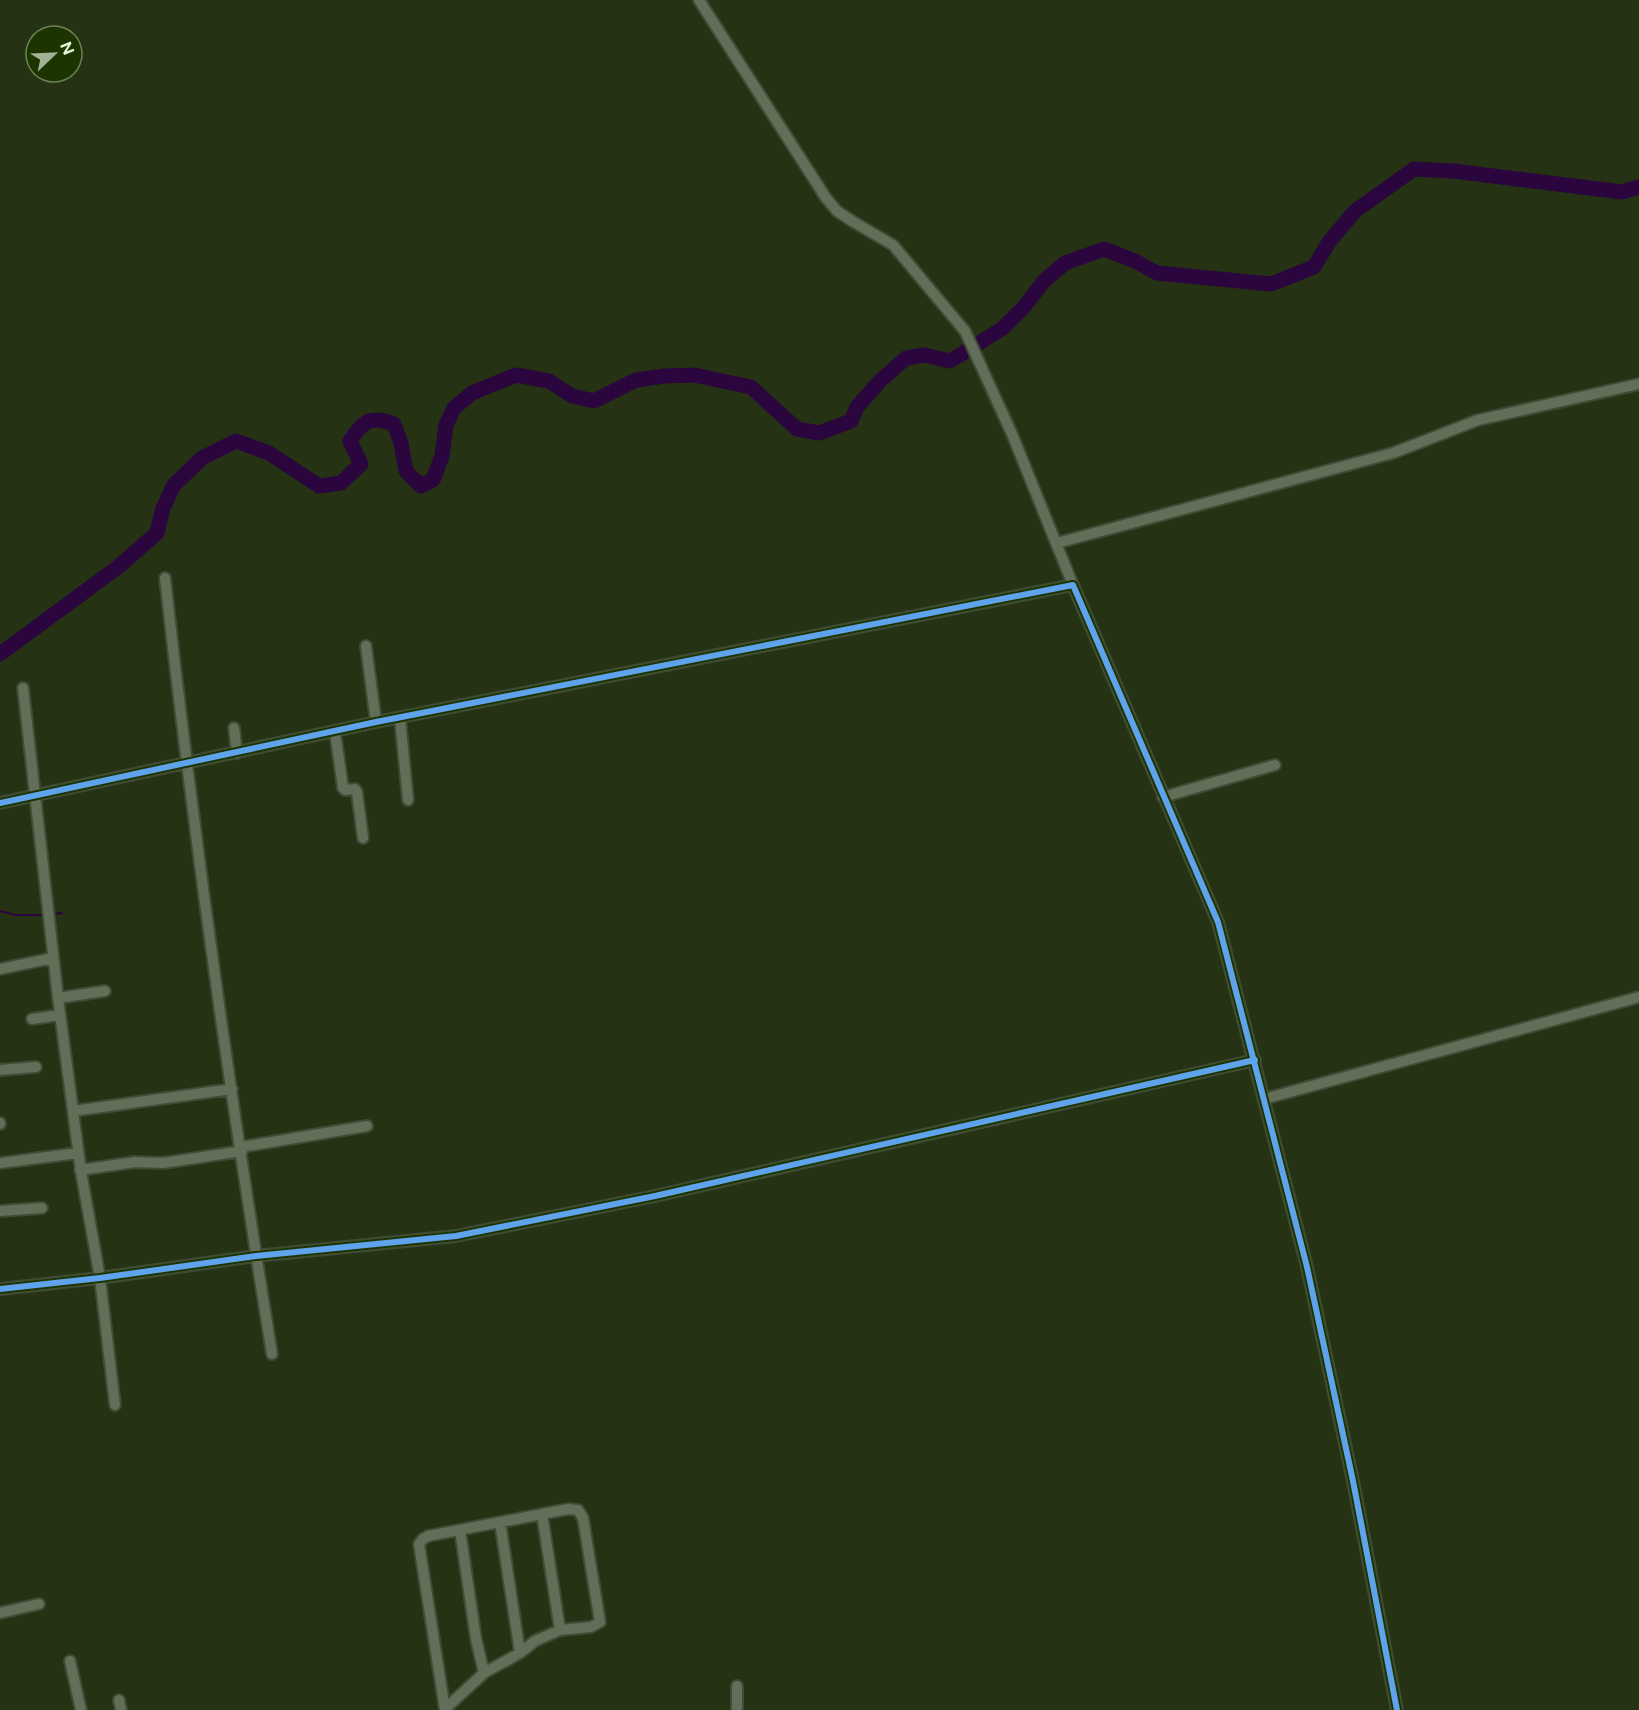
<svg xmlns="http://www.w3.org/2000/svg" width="1639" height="1710" font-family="Figtree,sans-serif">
  <rect width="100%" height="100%" fill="#253314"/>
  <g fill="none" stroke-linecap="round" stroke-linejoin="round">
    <path stroke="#2b053d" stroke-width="2" d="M0,911L15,915H44
      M52,914L62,913"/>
    <path stroke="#2b053d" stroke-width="15" d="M0,654L118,567L157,533L163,508L174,485L202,458L236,441L269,453L319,486L341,483L361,464L350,441C363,421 370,415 394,424L401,443L406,471L421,486L433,480L442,456L446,425L454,408L472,393L516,375L549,381L572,396L594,401L636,380L664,376L694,375L751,387L797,429L819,433L851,421L857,407L880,381L906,358L925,355L949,361L960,355L1003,328L1023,308L1044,281L1065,263L1104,249L1135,261L1157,273L1271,284L1314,267L1329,242L1355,211L1414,169L1453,171L1622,192L1639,187"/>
    <g stroke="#3f4b34" stroke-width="14">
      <path id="minor" d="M699,0L826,198L837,211L852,221L893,245L965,331L1012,434L1073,585
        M1057,543L1393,453L1478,420L1639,384
        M165,578C194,837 230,1096 272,1354
        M366,646L376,722
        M23,688L58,998L81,1172L100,1278L115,1405
        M400,718L408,800
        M234,728L237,753
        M335,732L343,788L345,790L355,789L357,792L363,838
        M1163,797L1275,765
        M0,803L376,722L1073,585L1218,922L1307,1267L1353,1481L1397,1710
        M0,969L53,958
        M58,998L105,991
        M32,1019L60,1015
        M0,1070L36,1067
        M1264,1099L1639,997
        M73,1111L232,1089
        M0,1123V1124
        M241,1147L367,1126
        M0,1163L78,1153
        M80,1170L135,1162L163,1163L242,1151
        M0,1211L42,1208
        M0,1289L100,1278L256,1256L456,1236L655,1196L1255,1060
        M542,1514L560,1630
        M500,1522L520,1653
        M460,1530L476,1639L484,1673
        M0,1613L39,1604
        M70,1661L81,1710
        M737,1686V1710
        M119,1700L121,1710
        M445,1709L484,1673L520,1653L535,1641L560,1630L591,1627L600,1622L583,1518L578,1510L568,1509L428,1536L423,1539L419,1544L445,1710"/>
    </g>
    <use href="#minor" stroke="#626e57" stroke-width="10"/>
    <g stroke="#1c3500" stroke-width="10">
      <path id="cycleway" d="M0,803L376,722L1073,585L1218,922L1307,1267L1353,1481L1397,1710
        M0,1289L100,1278L256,1256L456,1236L655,1196L1255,1060"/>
    </g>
    <use href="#cycleway" stroke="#60a3ed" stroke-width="6"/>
  </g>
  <g transform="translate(54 54) rotate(67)"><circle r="28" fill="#1c3500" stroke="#6c8257" stroke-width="1.5"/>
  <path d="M0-4.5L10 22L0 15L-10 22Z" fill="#a2b294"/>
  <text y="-9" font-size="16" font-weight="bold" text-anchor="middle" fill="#e5f6d9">N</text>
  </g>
</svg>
